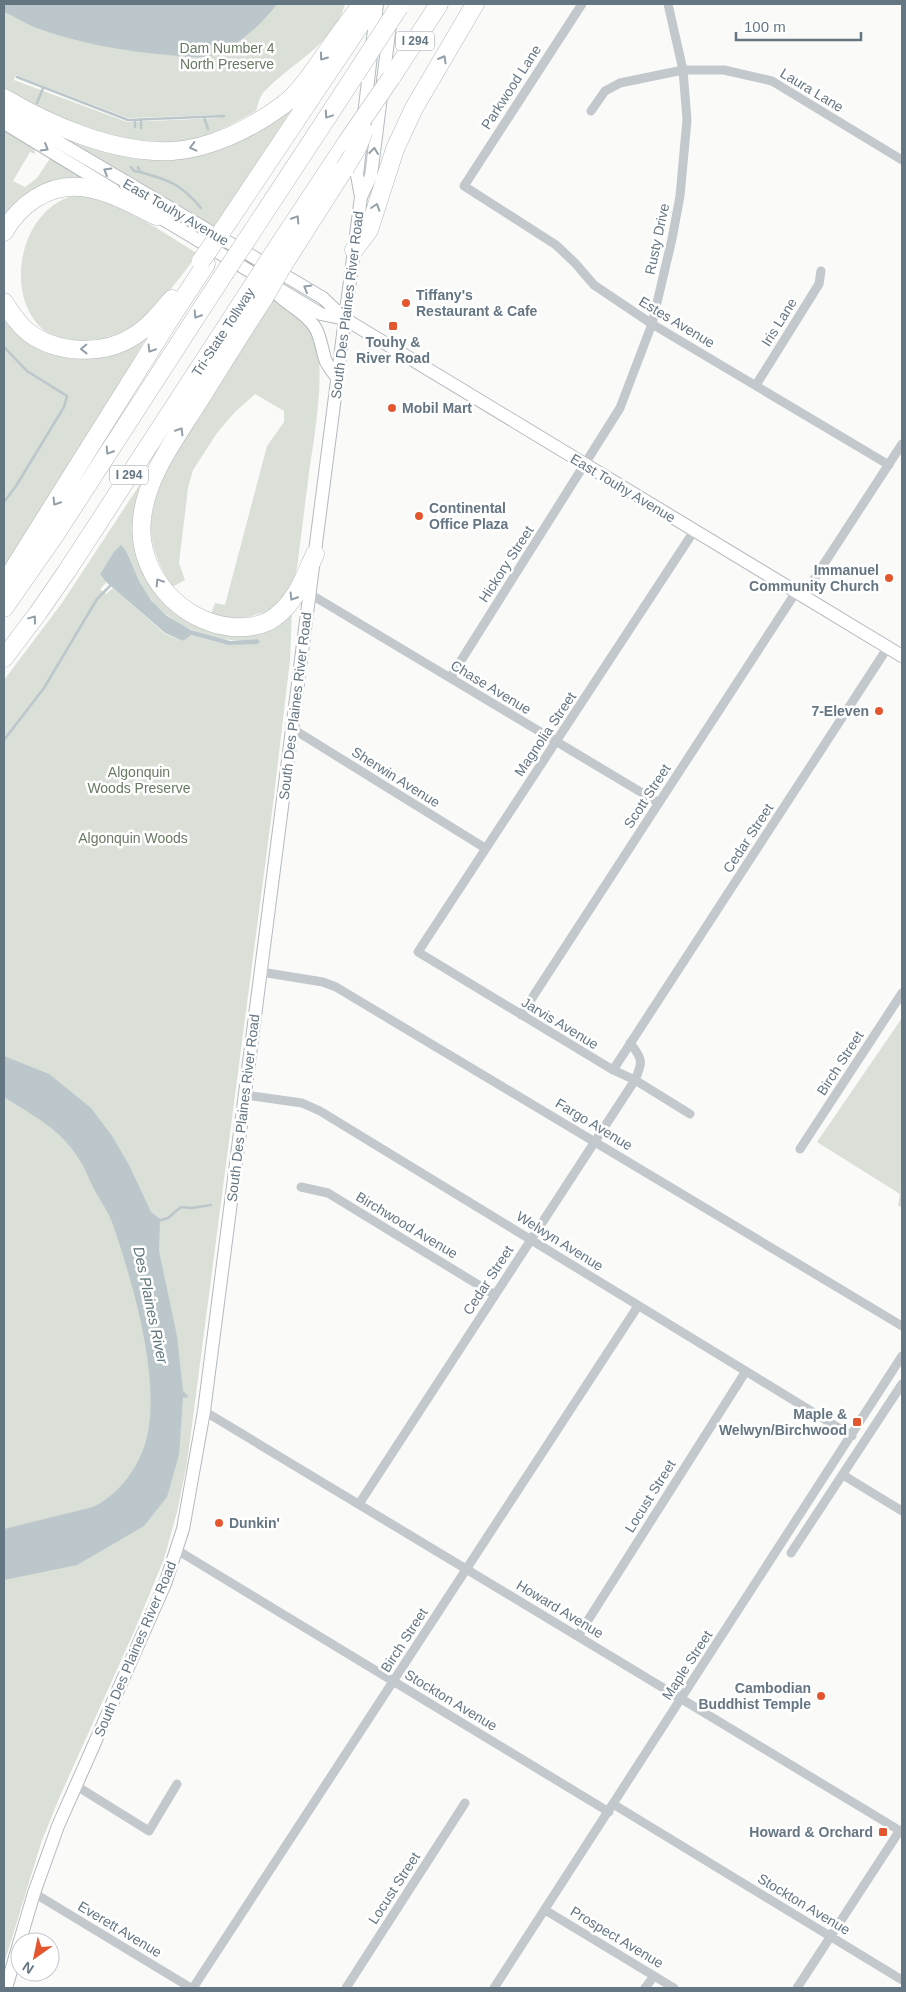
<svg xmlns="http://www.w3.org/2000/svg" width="906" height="1992" font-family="Helvetica,sans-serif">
  <rect width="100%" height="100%" fill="#fafaf8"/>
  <path fill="#dadfd7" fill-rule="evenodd" d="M4,4H345C335,44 289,64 263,93C259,98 258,105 256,111C233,124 208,137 182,142C123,152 54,117 4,90ZM16,75L128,118L217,115L218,118L127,122L14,80Z
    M295,104L215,229L56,135L150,157Z
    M4,128L34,146L35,154L30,152L13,181L25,187L37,178L51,157L82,175L78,182L4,222Z
    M72,196H85L120,205L198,254C180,277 158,309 134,325C122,333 109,337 95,340C1,358 0,218 72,196Z
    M272,298C287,308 306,320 314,336C327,366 314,439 309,473C305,504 301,536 297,568L294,581L273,614C263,610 253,617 242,618C232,620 221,617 211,614L215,603L225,605L267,446L284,422V411L255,394L235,412L217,433L193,470L188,488L179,563L185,580L172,587C159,565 147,541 152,515C158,475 184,439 205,406C227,370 249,334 272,298Z
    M4,313L47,349L150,331L103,413L4,570Z
    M150,469L139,551L207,630L292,611L290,660L273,804L187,1463L177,1512L164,1559L133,1634L60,1796L41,1843L4,1964V680L62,603ZM126,551C141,594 163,623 208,635C216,637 224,640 231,640C240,641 249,640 258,639L260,642L228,645L190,635L183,641L165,634L113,588L106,594L100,589L106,583L100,574L113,553Z
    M902,1018V1208L898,1205L900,1194L817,1142Z"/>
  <path fill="#bbc7cb" d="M4,4H277C261,25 241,43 216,54C202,60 183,56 168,55C122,51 77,43 34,27C24,23 14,16 4,12Z
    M121,545L126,551L139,581L151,600L167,616L191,630L230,641L258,639L260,642L257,644L228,645L191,635L183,641L165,633L105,581L100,574L113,553Z
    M4,1056L49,1074L91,1108L112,1136L129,1165L151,1212L160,1219L159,1251L177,1336L183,1391L188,1396L187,1398L183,1397L179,1455L167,1497L144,1526L77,1565L4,1580V1529L93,1507C120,1494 140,1466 147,1437C161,1378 132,1279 112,1222C108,1211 100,1200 94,1189C89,1179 85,1168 79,1159C60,1128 33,1116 4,1097Z"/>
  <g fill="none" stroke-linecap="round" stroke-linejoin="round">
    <path stroke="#bbc7cb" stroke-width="2.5" d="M17,77L128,120L224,116
      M37,103L43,88
      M204,117L208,129
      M135,127V120
      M141,128V119
      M131,167L134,171L140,172
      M138,167L140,172C169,180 181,184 201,208
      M4,347L27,371L67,396L64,407L16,486L4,502
      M4,740L44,688L97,599L111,585
      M158,1221L168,1218L181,1207L192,1208L211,1205"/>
    <g stroke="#b3babf" stroke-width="14">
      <path id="secondary" d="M4,110L323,298L345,319L902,656
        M364,115L377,4
        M4,123L114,190
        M360,148L357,175L361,197
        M151,212L321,314L345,319
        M275,292C287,305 307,313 316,329C321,339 322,349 325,359C327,366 334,373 338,379
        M6,1988L34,1893L58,1826L165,1584L183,1529L204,1411L345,319L361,197L371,176L390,25"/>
    </g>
    <g stroke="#b4b9bd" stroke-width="19">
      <path id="motorway" d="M391,78L439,4
        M4,98C51,126 116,154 172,151C210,149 252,128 283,105C299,93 312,73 324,56C336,38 349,21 362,4
        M222,231L374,4
        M4,232C19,205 48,184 80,187C107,189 133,205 157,216
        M244,244L355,75
        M354,250L369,230L395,149L414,108L475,4
        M269,260L347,142
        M282,267L345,168
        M264,298C241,333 219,369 197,404C175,439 146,477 142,519C136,573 180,622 232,627C246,628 264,626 275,617C296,602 305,576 315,554
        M4,302C11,313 18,324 28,332C57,354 103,356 134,336C149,327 161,312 172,299
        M4,584L170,319L206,264
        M4,608L55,535L224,274
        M4,658L38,613L67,571L250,290"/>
    </g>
    <path stroke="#c3c8cc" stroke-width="9" d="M582,4L464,186L556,245L575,263L594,285L652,324L889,465
      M591,111L605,91L620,83L683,70H724L772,81L902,160
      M756,385L819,284L821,271
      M310,594L659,803
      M803,596L902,444
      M450,678L620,408L652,324L672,239L680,196L687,120L683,70L668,4
      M293,729L485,848
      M261,972L323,982L336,987L902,1326
      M521,1015L796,592
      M613,1070L888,647
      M245,1095L302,1103L320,1111L852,1436
      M690,1114L635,1080L613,1070L418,952L694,531
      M800,1149L902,993
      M301,1187L328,1193L495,1295
      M204,1411L902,1832
      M843,1475L902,1511
      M359,1504L635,1080C643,1062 643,1059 630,1043
      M177,1550L609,1812
      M791,1553L902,1384
      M578,1636L746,1371
      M75,1785L149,1831L177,1784
      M613,1804L902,1980
      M34,1893L191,1988
      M545,1910L674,1988
      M193,1988L638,1306
      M346,1988L465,1803
      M494,1988L902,1356
      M645,1988L654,1976
      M797,1988L900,1830"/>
    <use href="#secondary" stroke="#fff" stroke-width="12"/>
    <use href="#motorway" stroke="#fff" stroke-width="18"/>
    <g stroke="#b4b9bd" stroke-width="19" stroke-linecap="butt">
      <path id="motorway-bridge" d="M355,75L399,7
        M347,142L391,78
        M345,168L357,148L364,131
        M201,261L222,231
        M224,274L244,244
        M250,290L269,260
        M264,298L282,267"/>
    </g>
    <use href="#motorway-bridge" stroke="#fff" stroke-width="18"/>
  </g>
  <defs><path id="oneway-chevron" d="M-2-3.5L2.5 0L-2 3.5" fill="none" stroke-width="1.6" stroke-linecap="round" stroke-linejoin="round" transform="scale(1.25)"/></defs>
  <g stroke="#939fa8">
    <use href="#oneway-chevron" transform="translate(323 57) rotate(126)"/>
    <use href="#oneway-chevron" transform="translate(443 59) rotate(-60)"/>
    <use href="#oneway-chevron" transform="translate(328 115) rotate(124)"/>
    <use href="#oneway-chevron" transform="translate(193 147) rotate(166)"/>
    <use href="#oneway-chevron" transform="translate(45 148) rotate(31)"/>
    <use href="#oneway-chevron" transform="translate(374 151) rotate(-83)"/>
    <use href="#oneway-chevron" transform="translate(107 171) rotate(-149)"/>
    <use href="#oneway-chevron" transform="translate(376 207) rotate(-72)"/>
    <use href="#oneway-chevron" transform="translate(296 219) rotate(-57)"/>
    <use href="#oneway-chevron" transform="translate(307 288) rotate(-150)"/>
    <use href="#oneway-chevron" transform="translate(197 315) rotate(123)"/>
    <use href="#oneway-chevron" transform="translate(84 349) rotate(179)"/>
    <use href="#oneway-chevron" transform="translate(151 349) rotate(122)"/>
    <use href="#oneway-chevron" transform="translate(180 431) rotate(-58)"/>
    <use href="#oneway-chevron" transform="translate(109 451) rotate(123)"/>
    <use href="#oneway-chevron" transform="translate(56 502) rotate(122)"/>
    <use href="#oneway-chevron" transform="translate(159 582) rotate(-123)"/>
    <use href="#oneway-chevron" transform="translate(293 597) rotate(122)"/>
    <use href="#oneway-chevron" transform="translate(33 619) rotate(-53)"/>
  </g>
  <g fill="#e4572e" stroke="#fff" stroke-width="2">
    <circle cx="406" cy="303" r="5"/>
    <rect x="388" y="321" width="10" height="10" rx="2.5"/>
    <circle cx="392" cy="408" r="5"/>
    <circle cx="419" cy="516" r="5"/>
    <circle cx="889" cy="578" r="5"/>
    <circle cx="879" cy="711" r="5"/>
    <rect x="852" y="1417" width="10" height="10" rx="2.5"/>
    <circle cx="219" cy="1523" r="5"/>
    <circle cx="821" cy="1696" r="5"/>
    <rect x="878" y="1827" width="10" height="10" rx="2.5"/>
  </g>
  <g text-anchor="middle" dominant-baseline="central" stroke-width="5" stroke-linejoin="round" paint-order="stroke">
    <g fill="#fff" stroke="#939fa8" stroke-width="1">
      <rect x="396" y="31.5" width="38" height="19" rx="4"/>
      <rect x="110" y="465.5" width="38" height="19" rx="4"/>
    </g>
    <g font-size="12" font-weight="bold" fill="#657683">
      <text x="415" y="41">I 294</text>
      <text x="129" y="475">I 294</text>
    </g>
    <g font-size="14" fill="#687a64" stroke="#fff">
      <text x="227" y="48">Dam Number 4<tspan x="227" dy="16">North Preserve</tspan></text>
      <text x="139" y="772">Algonquin<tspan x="139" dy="16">Woods Preserve</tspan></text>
      <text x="133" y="838">Algonquin Woods</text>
    </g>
    <g font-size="14" fill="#657683" stroke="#fff">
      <text transform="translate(511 87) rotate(-57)">Parkwood Lane</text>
      <text transform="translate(812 90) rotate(31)">Laura Lane</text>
      <text transform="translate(176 212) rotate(30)">East Touhy Avenue</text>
      <text transform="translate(657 239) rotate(-78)">Rusty Drive</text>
      <text transform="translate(347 305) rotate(-83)">South Des Plaines River Road</text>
      <text transform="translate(677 322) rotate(31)">Estes Avenue</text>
      <text transform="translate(779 322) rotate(-58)">Iris Lane</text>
      <text transform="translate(223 332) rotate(-57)">Tri-State Tollway</text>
      <text transform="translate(623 488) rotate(31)">East Touhy Avenue</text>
      <text transform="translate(506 564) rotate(-57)">Hickory Street</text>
      <text transform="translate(491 687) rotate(31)">Chase Avenue</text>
      <text transform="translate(295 706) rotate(-83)">South Des Plaines River Road</text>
      <text transform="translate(545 734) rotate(-56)">Magnolia Street</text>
      <text transform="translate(396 777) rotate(32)">Sherwin Avenue</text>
      <text transform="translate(647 796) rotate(-57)">Scott Street</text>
      <text transform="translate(748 838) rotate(-57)">Cedar Street</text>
      <text transform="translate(560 1023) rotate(31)">Jarvis Avenue</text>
      <text transform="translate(840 1063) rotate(-57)">Birch Street</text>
      <text transform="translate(243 1108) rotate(-83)">South Des Plaines River Road</text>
      <text transform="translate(594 1124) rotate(31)">Fargo Avenue</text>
      <text transform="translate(407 1225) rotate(31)">Birchwood Avenue</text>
      <text transform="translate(560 1241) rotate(32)">Welwyn Avenue</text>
      <text transform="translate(488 1280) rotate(-57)">Cedar Street</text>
      <text transform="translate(650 1496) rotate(-58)">Locust Street</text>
      <text transform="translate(560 1609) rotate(31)">Howard Avenue</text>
      <text transform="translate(404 1640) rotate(-57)">Birch Street</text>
      <text transform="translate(135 1649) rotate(-67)">South Des Plaines River Road</text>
      <text transform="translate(687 1665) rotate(-57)">Maple Street</text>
      <text transform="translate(451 1700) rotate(31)">Stockton Avenue</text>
      <text transform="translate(394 1888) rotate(-57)">Locust Street</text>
      <text transform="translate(804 1904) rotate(31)">Stockton Avenue</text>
      <text transform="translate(120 1929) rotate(31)">Everett Avenue</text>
      <text transform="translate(617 1937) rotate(31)">Prospect Avenue</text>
    </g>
    <g font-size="14" font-weight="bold" fill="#657683" stroke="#fff" text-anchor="end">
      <text x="416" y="295" text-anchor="start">Tiffany's<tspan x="416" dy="16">Restaurant &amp; Cafe</tspan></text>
      <text x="393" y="342" text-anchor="middle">Touhy &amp;<tspan x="393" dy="16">River Road</tspan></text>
      <text x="402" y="408" text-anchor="start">Mobil Mart</text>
      <text x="429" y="508" text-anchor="start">Continental<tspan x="429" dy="16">Office Plaza</tspan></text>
      <text x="879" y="570">Immanuel<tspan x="879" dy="16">Community Church</tspan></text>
      <text x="869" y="711">7-Eleven</text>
      <text x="847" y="1414">Maple &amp;<tspan x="847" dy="16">Welwyn/Birchwood</tspan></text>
      <text x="229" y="1523" text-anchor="start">Dunkin'</text>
      <text x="811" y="1688">Cambodian<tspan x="811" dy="16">Buddhist Temple</tspan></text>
      <text x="873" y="1832">Howard &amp; Orchard</text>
    </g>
    <g font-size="15" font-style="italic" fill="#60757c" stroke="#fff">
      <text transform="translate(151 1305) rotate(78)">Des Plaines River</text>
    </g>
  </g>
  <rect width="906" height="1992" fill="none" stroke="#657683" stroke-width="10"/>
  <g transform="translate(35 1957) rotate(213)"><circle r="24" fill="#ffffff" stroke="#c1c8cd"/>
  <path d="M0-4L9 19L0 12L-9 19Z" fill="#e4572e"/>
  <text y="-8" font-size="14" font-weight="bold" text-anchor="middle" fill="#657683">N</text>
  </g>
  <path d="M736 32v8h125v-8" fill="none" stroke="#657683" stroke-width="2.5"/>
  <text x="744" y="32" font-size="15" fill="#657683" stroke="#ffffff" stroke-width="4" paint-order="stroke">100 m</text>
</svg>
